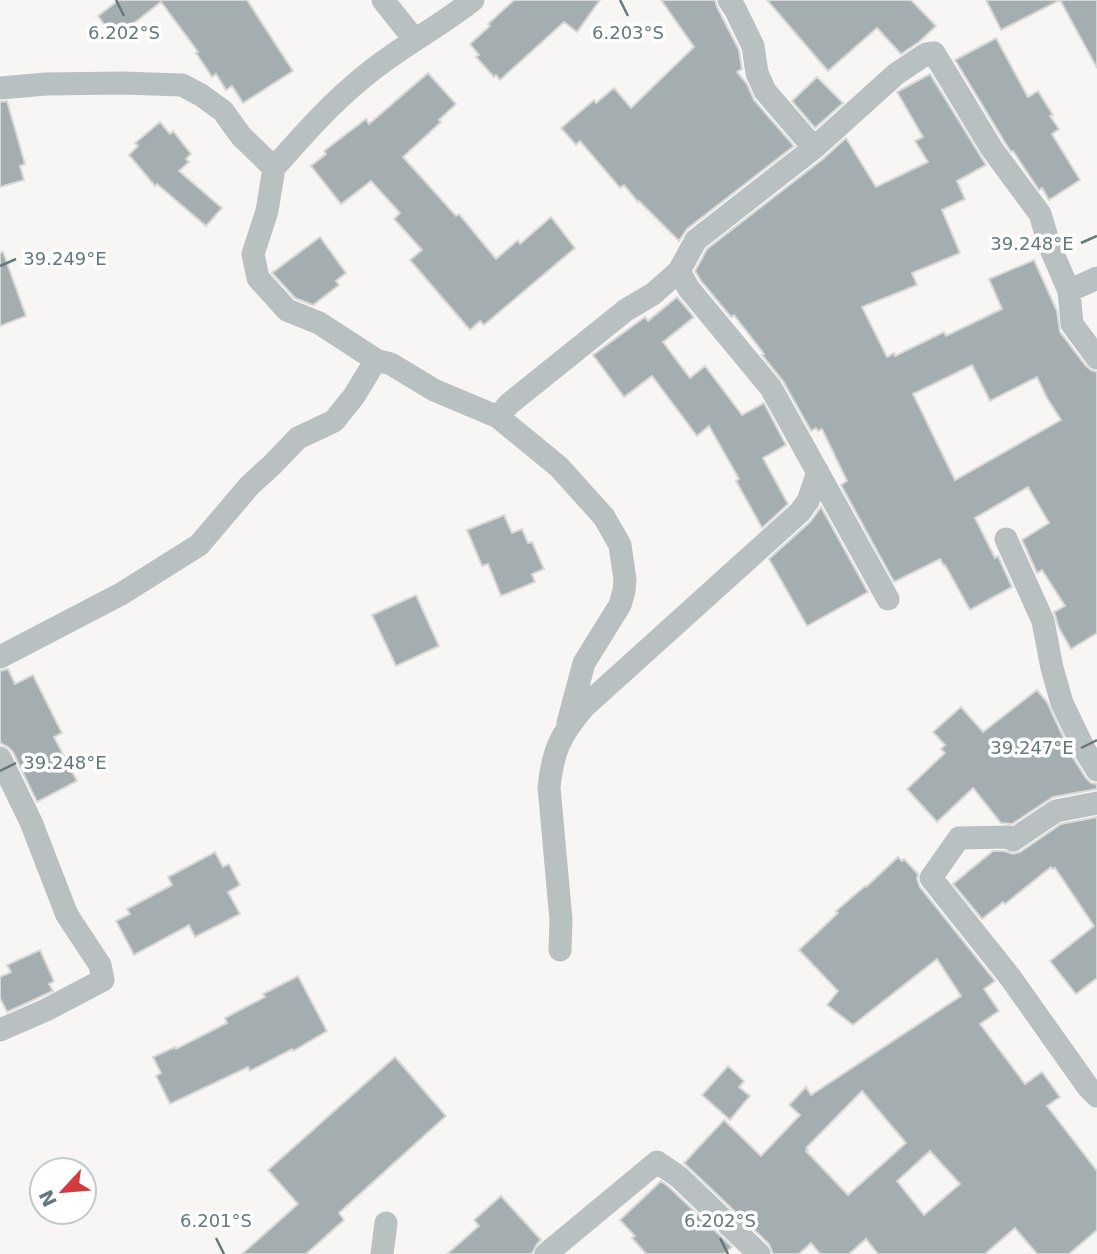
<svg xmlns="http://www.w3.org/2000/svg" width="1097" height="1254" font-family="'DejaVu Sans',sans-serif">
  <rect width="100%" height="100%" fill="#f7f6f4"/>
  <path fill="#a4aeb0" stroke="#d8d8d6" stroke-width="2" fill-rule="evenodd" d="M119,0H247L293,71L243,103L232,86L226,90L216,74L212,77L196,53L198,52L161,2L115,38L98,16Z
    M514,0H600L577,32L564,22L500,80L496,75L494,77L476,57L479,55L470,44L490,26L488,24Z
    M661,0H715L717,7L739,50L742,69L737,72L747,84L754,100L794,146L687,229L679,241L639,201L638,202L624,185L620,188L580,141L576,145L561,128L594,100L596,103L614,88L631,108L694,47Z
    M767,0H911L936,26L919,42L901,54L877,28L828,71Z
    M986,0H1060L1001,30Z
    M1060,0H1097V68Z
    M996,38L1028,97L1038,91L1053,115L1050,116L1059,129L1052,134L1080,180L1049,200L1042,188L1039,190L1013,151L1011,152L1004,141L955,60Z
    M428,73L456,104L439,120L441,122L403,157L456,216L459,214L496,259L518,240L520,244L551,217L575,248L484,325L480,321L470,330L410,260L422,250L394,219L400,213L371,181L341,204L311,166L326,154L324,151L366,119L369,124Z
    M930,74L986,165L957,181L965,199L942,210L960,253L912,273L917,285L862,307L887,357L894,353L895,356L944,332L946,336L1002,309L989,279L1034,260L1057,311L1060,332L1086,366L1091,370L1097,372V633L1071,649L1059,628L1054,612L1065,606L1042,570L1037,573L1022,540L1049,523L1028,487L975,518L995,558L998,556L1012,587L970,610L945,565L944,566L940,559L894,582L841,485L847,481L822,429L818,431L816,428L811,431L783,381L762,355L764,354L734,315L731,317L701,281L695,271L707,249L823,159L846,138L876,187L928,162L915,141L923,137L897,92ZM972,365L990,401L1037,377L1047,398L1061,420L955,480L913,394Z
    M817,77L843,103L815,128L792,101Z
    M7,101L25,164L20,166L24,180L0,187V102Z
    M160,122L170,134L173,131L191,154L186,159L189,162L179,171L222,208L206,226L157,184L155,186L129,155L138,146L135,143Z
    M320,237L346,273L336,281L339,285L313,305L295,298L272,273Z
    M3,252L26,316L0,326V253Z
    M677,297L694,317L663,342L690,378L705,366L742,415L764,403L786,445L763,458L788,504L762,528L736,481L739,479L709,426L697,436L652,376L624,397L593,355L645,317L648,321Z
    M821,507L868,592L807,626L769,559L810,522Z
    M504,515L512,533L522,529L528,543L532,542L544,569L532,574L535,582L501,596L488,564L482,566L467,530Z
    M416,595L439,646L396,666L372,615Z
    M8,669L15,684L33,675L62,733L54,737L77,781L37,802L13,752L8,747L0,743V671Z
    M1037,690L1047,702L1072,756L1086,778L1091,783L1097,784V789L1053,797L1012,824L1001,823L973,788L937,822L907,789L945,753L941,749L945,745L933,732L961,707L983,732Z
    M1097,817V978L1076,994L1050,961L1094,926L1055,868L1052,869L1051,867L1005,904L1003,902L982,919L953,884L993,851H1004L1013,854L1020,852L1061,824Z
    M215,852L223,867L229,864L240,885L228,892L240,914L195,937L189,925L134,955L116,921L130,914L127,909L172,885L168,877Z
    M898,857L902,861L904,859L918,874L917,879L920,887L995,981L984,989L999,1011L980,1024L1025,1084L1042,1072L1060,1097L1047,1106L1097,1171V1230L1069,1254H1037L1015,1228L985,1254H878L866,1239L849,1254H820L811,1243L799,1254H773L769,1244L684,1163L724,1120L761,1156L800,1115L789,1105L806,1087L811,1095L961,996L937,959L853,1025L827,1005L838,991L799,950L838,913L836,911L865,886L866,887ZM862,1091L906,1143L848,1195L806,1151L808,1150L806,1148ZM930,1151L960,1184L924,1215L897,1181Z
    M40,950L54,981L49,984L53,991L7,1012L0,998V977L11,972L7,965Z
    M298,976L327,1031L293,1051L292,1049L250,1071L248,1067L170,1104L156,1076L161,1073L153,1057L175,1047L176,1049L227,1023L225,1018L265,997L263,994Z
    M395,1057L446,1116L339,1213L344,1220L306,1254H242L298,1204L268,1170Z
    M728,1066L744,1081L739,1087L750,1096L730,1120L702,1095Z
    M661,1181L670,1188L732,1247L724,1254H646L632,1238L635,1236L620,1220Z
    M501,1196L541,1240L537,1244L533,1252L530,1254H447L479,1226L474,1220Z"/>
  <g fill="none" stroke-linecap="round" stroke-linejoin="round">
    <path stroke="#b9c0c1" stroke-width="23" d="M383,0L414,39
      M729,0L735,9L753,46L757,73L765,91L814,148
      M0,88L46,84L122,83L182,85L201,95L223,111L241,136L274,168C303,135 332,102 366,75C400,47 439,27 473,0
      M679,271L689,289L771,388L888,599
      M1069,291L1097,278
      M376,360L391,364L434,390L498,417L559,467L604,517L620,545L625,580L624,591L620,605L584,663L568,723
      M498,417L509,404L626,310L653,294L679,271L696,240L814,148L896,74L926,54L934,53L992,149L1040,214L1050,247L1069,291L1072,324L1097,358
      M1006,539L1043,621L1052,668L1062,703L1084,749L1097,770
      M0,657L121,594L199,545L250,485L271,466L298,438L334,421L354,396L376,360L319,323L287,310L258,278L253,254L267,211L274,168
      M0,758L31,822L67,915L100,965L103,980L46,1010L0,1030
      M1097,803L1056,811L1013,840L1009,837L959,838L931,878L1010,977L1088,1087L1097,1096
      M560,950L561,920L549,787C553,751 560,735 584,707L800,512L808,501L818,472
      M382,1254L386,1223
      M546,1254L657,1162L679,1177L759,1254"/>
  </g>
  <path fill="none" stroke="#65787c" stroke-width="2.5" d="M116,0L124,16M620,0L628,16M1081,243L1097,236M0,266L16,259M1081,748L1097,740M0,771L16,763M216,1238L224,1254M720,1238L728,1254"/>
  <g font-size="18" text-anchor="middle" fill="#65787c" stroke="#fff" stroke-width="7" stroke-linejoin="round" paint-order="stroke">
    <text x="124" y="39">6.202°S</text>
    <text x="628" y="39">6.203°S</text>
    <text x="1032" y="250">39.248°E</text>
    <text x="65" y="265">39.249°E</text>
    <text x="1032" y="754">39.247°E</text>
    <text x="65" y="769">39.248°E</text>
    <text x="216" y="1227">6.201°S</text>
    <text x="720" y="1227">6.202°S</text>
  </g>
  <g transform="translate(63 1191) rotate(244)"><circle r="33" fill="#ffffff" stroke="#c1c9cb" stroke-width="2"/>
  <path d="M0-5L12 26L0 18L-12 26Z" fill="#d03b3d"/>
  <text y="-10" font-size="19" font-weight="bold" text-anchor="middle" fill="#65787c">N</text>
  </g>
</svg>
